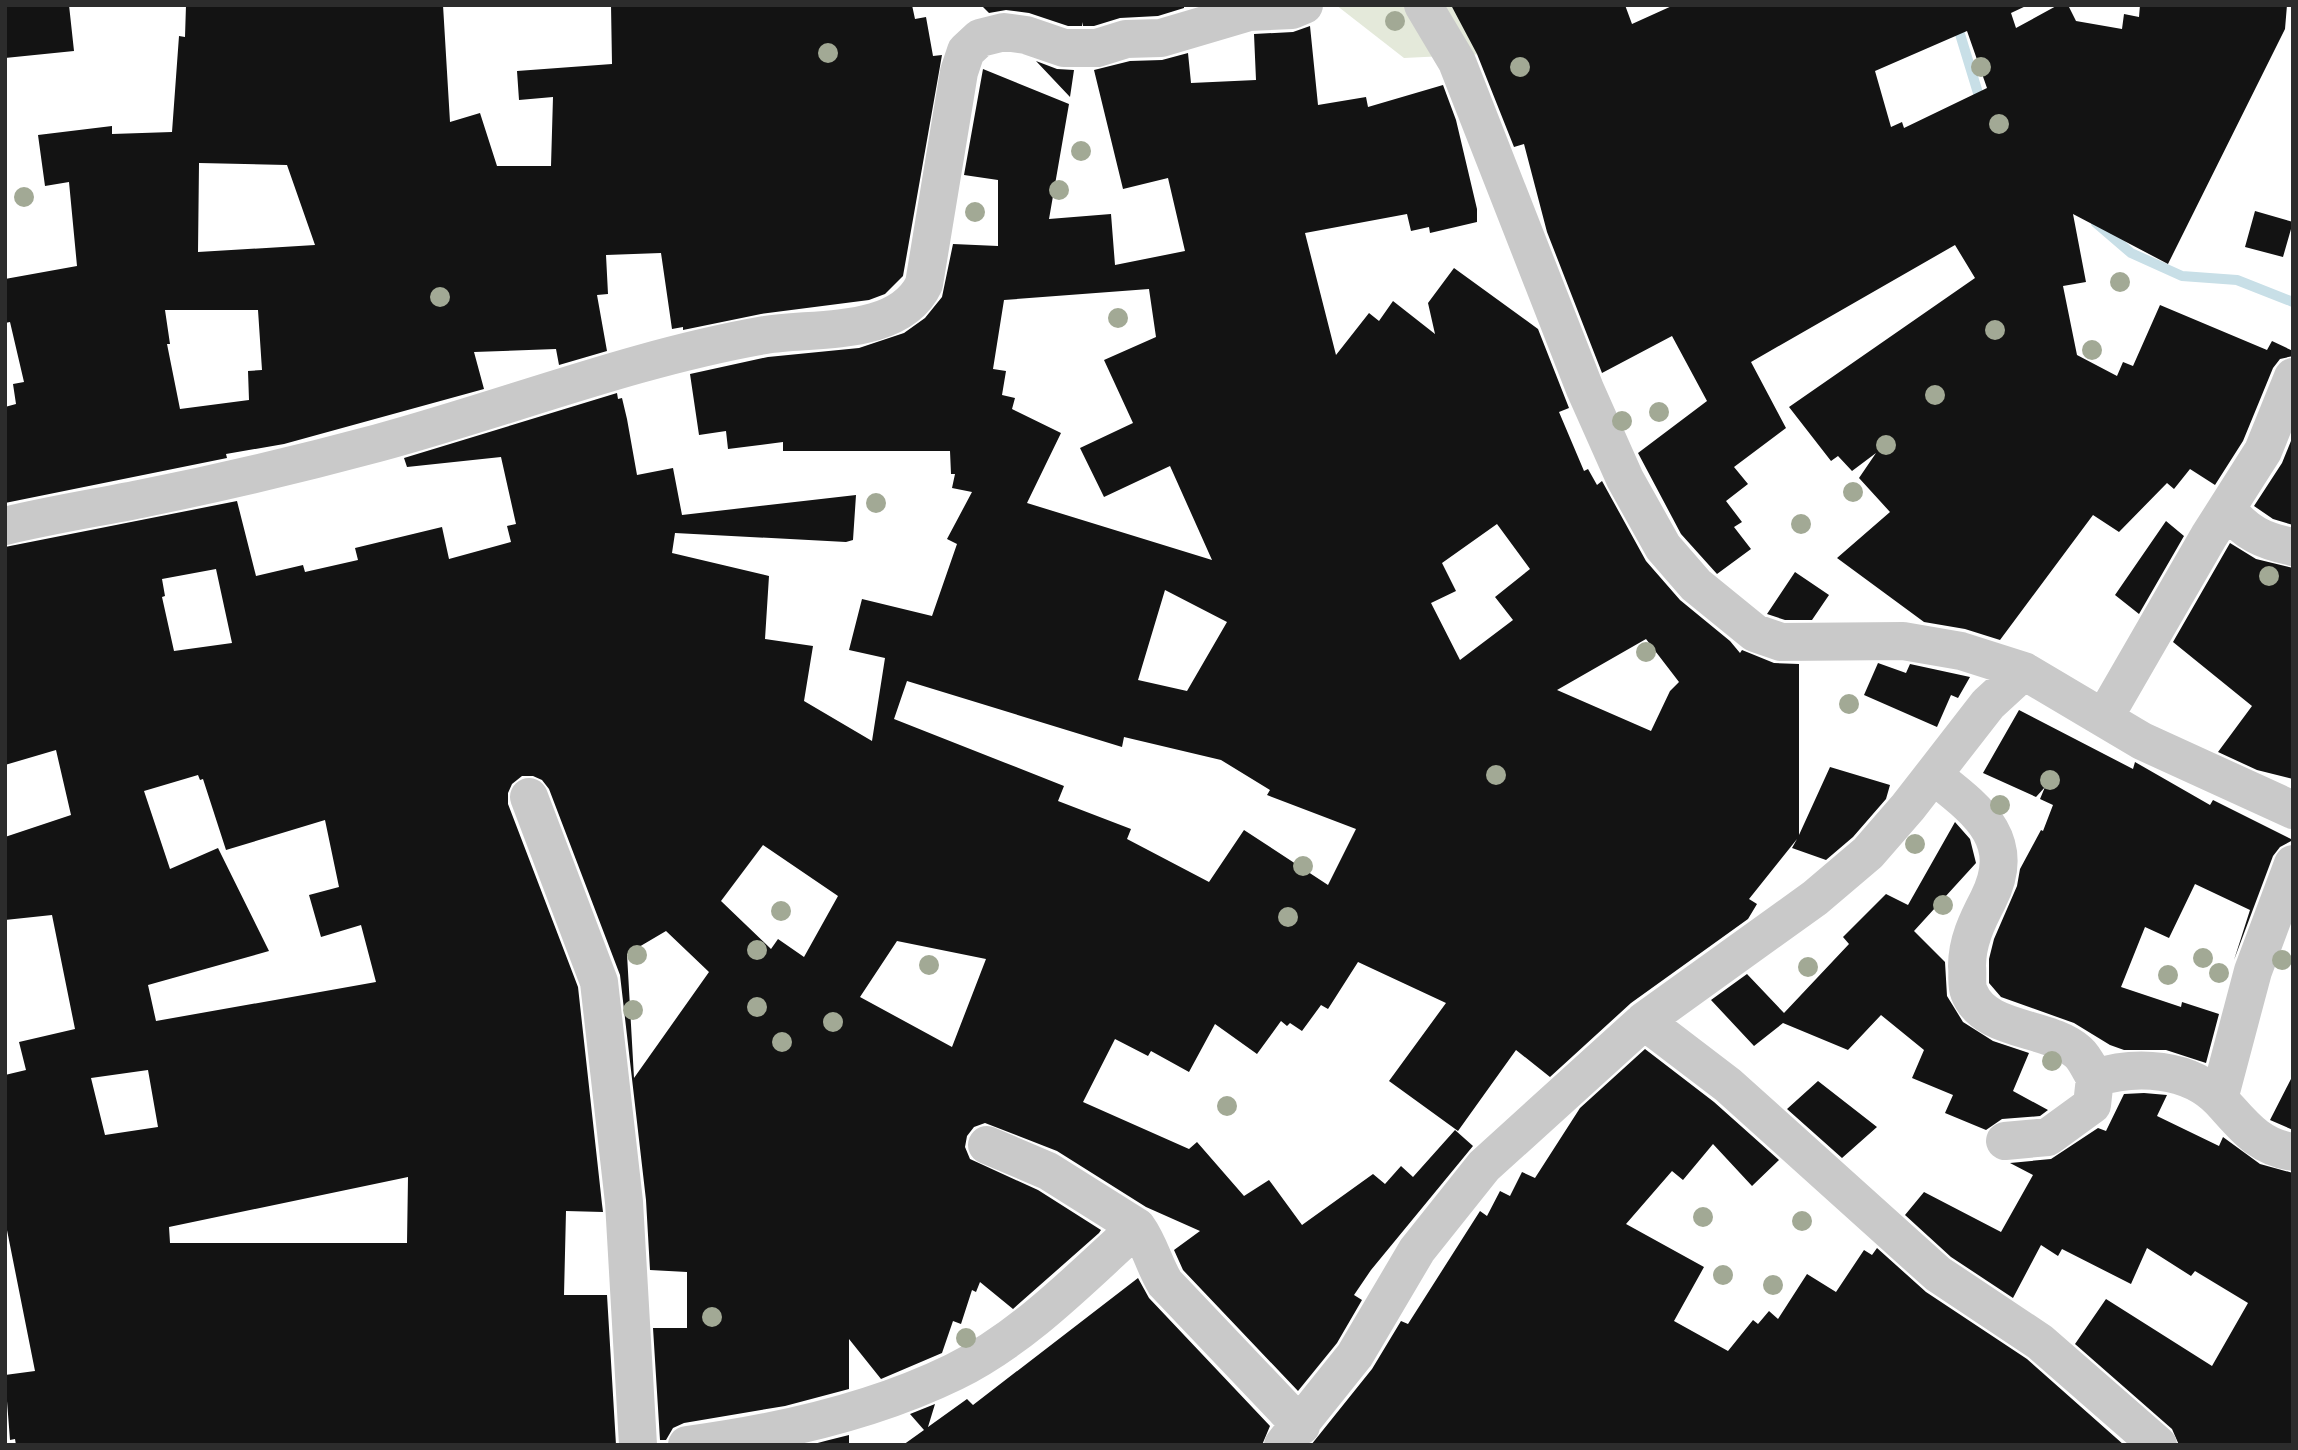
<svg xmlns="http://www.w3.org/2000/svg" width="2298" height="1450" font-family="Quicksand,sans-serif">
  <rect width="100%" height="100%" fill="#fff"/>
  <path fill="#e4e9da" d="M1336,5H1571L1549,51L1404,58Z"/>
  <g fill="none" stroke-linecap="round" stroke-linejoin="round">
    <path stroke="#c8dfe7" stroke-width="10" d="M1956,21L1978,93L1986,104
      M2096,223L2131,253L2182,276L2237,280L2293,302"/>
  </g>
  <path fill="#131313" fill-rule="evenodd" d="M5,5H69L74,51L5,58Z
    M186,5H443L450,122L480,113L497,166H551L553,97L519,100L517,71L612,64L611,5H912L915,19L926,17L933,56L942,55L903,276L885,294L869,300L761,314L683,330V327L672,329L661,253L606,255L608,294L597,295L607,351L559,365L556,349L474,352L484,389L284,444L226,454L227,458L5,503V407L16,404L13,384L24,382L10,322L5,323V279L77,266L69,182L45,186L38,135L112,126V134L172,132L179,36L185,37ZM199,163L287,165L315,245L198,252ZM165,310H258L262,370L248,371L249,400L180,409L167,344H170Z
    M981,5H1184V8L1158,16L1120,18L1094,26H1083L1082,22V26H1068L1029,13L1006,10L989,13Z
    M1451,5H1625L1632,24L1674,5H2028L2011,13L2016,28L2058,5H2068L2076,21L2122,29L2124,14L2139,17L2140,5H2287L2285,29L2168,264L2073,214L2086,282L2063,286L2077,355L2117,376L2123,362L2133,366L2160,305L2267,350L2272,341L2293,351V356L2280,359L2273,368L2243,441L2215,485L2190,469L2174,489L2167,483L2119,532L2093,515L2000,640L1965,629L1924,622L1837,558L1890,512L1859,478L1876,453L1852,471L1838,456L1831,461L1789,407L1975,278L1955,245L1751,362L1786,428L1734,467L1748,484L1726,501L1742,522L1734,527L1751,549L1717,574L1681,534L1638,453L1707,401L1672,336L1602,373L1547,232L1524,144L1514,147L1477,54ZM1967,31L1987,88L1904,128L1902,122L1891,127L1875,71Z
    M1310,26L1318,105L1366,97L1368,107L1443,85L1456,120L1477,209V222L1430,233L1429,227L1411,231L1407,214L1305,233L1336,355L1369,313L1379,321L1393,301L1435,334L1428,303L1454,268L1538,329L1569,408L1559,412L1584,471L1588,469L1597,485L1602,481L1646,561L1680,600L1730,641L1740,653L1742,650L1774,663L1799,664V835L1830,767L1890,785L1886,799L1853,837L1826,860L1792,848L1797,839L1749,899L1757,904L1748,919L1631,1003L1550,1077L1516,1050L1458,1131L1389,1081L1446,1003L1358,962L1328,1009L1321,1005L1302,1031L1290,1023L1287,1026L1281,1021L1257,1054L1215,1024L1189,1072L1151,1051L1148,1056L1115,1039L1083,1102L1189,1149L1197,1142L1244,1196L1269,1180L1302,1225L1373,1174L1385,1184L1401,1166L1413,1177L1455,1130L1473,1146L1371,1270L1354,1295L1362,1300L1337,1343L1298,1391L1183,1270L1174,1250L1200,1231L1146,1207L1057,1151L985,1123L974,1127L967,1136L965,1147L970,1159L1038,1190L1101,1230L1099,1233L1013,1309L980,1282L976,1292L972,1290L961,1324L953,1321L942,1353L881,1379L849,1339V1389L785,1406L684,1423L673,1428L666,1440H660L653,1328H687V1272L650,1270L646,1200L620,975L549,789L542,780L533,776H522L512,784L508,793V804L578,987L602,1204L603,1212L566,1211L564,1295H607L616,1445H16L15,1439L10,1440L5,1375L35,1371L5,1220V1075L26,1070L19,1042L75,1029L52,915L5,920V837L71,815L56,750L5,765V547L237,501L256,576L303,565L305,572L358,560L355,548L442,527L449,559L511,542L507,526L516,524L501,457L407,467L404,458L617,393L618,399L622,398L627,419L637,475L673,468L682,515L856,495L853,540L846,542L675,533L672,553L769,576L765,639L813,646L804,701L872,741L885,658L849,650L862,599L932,616L957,544L947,539L972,492L952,488L955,474H951L950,451H783V442L728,449L726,431L699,435L690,374L768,357L859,348L904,333L925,318L942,297L953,244L998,246V180L964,175L983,69L1069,104L1049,219L1111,214L1115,265L1185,251L1168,178L1123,189L1094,70L1130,61L1162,60L1188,53L1191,83L1256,80L1254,34L1293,32ZM1149,289L1156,337L1104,360L1133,423L1080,448L1104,497L1170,466L1212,560L1027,503L1061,433L1012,409L1015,398L1002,395L1006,371L993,369L1004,300ZM1497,524L1530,569L1495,597L1513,620L1460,660L1431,603L1456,591L1442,563ZM216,569L232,643L174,651L162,597L165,596L162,579ZM1165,590L1227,622L1187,691L1138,680ZM1646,639L1679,682L1670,691L1651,731L1557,690ZM907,681L1122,747L1124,737L1221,760L1270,790L1267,795L1356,829L1328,885L1244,830L1209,882L1127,839L1131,829L1058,801L1064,786L894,719ZM198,775L200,780L203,779L226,850L325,820L339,887L309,895L321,937L361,925L376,982L156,1021L148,985L269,951L218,848L170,869L144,791ZM763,845L838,896L804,957L778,939L771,949L721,901ZM666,931L709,972L634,1078L627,954ZM897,941L986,959L952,1047L860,997ZM148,1070L158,1127L105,1135L91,1078ZM408,1177L407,1243H170L169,1227Z
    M1036,61L1057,69L1074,70L1070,97Z
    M2255,211L2293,222L2283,257L2245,247Z
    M2293,436V525L2273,519L2254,506L2282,463Z
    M2166,521L2184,536L2139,614L2115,595Z
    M2230,543L2256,559L2293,568V779L2257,770L2218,752L2252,706L2173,642Z
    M1795,572L1829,595L1812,620H1785L1767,614Z
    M1878,663L1906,673L1910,664L1970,677L1958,698L1951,695L1937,727L1864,695Z
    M2019,710L2133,769L2135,762L2210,805L2213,800L2293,840L2280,847L2273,856L2234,960L2250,910L2195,884L2169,938L2145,927L2121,987L2181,1007L2182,1002L2219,1014L2206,1063L2166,1050H2124L2110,1045L2074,1023L2001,997L1989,983V959L1994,939L2017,886L2020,869L2041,830L2043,831L2053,805L2040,799L2045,787L2036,797L1983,773Z
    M1955,822L1970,839L1976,863L1914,931L1945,962L1947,996L1963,1022L1993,1041L2029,1053L2013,1091L2048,1110L2040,1116L2002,1119L1986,1130L1945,1113L1953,1095L1912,1078L1924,1050L1881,1015L1848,1050L1783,1023L1754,1046L1711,1000L1747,974L1784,1013L1849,944L1843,937L1886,894L1908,905Z
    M1645,1049L1714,1102L1779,1160L1752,1186L1713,1144L1683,1180L1672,1171L1626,1224L1704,1267L1674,1321L1728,1351L1753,1320L1758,1324L1769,1311L1778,1319L1807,1274L1836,1292L1864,1250L1872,1255L1877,1248L1926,1292L2027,1359L2124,1445H1311L1372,1369L1401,1321L1408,1324L1480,1211L1487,1216L1500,1191L1510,1196L1522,1172L1535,1178L1580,1108Z
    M2293,1075V1130L2270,1120Z
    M1818,1081L1877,1127L1842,1158L1787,1109Z
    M2144,1093L2167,1095L2157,1116L2219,1146L2223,1137L2260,1164L2293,1173V1445H2179L2172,1429L2075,1344L2106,1299L2212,1366L2248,1303L2195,1271L2191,1276L2147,1248L2131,1284L2062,1249L2058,1256L2041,1245L2013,1298L1951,1257L1905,1215L1924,1192L2001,1232L2033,1175L2010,1163L2051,1159L2098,1128L2106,1131L2124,1094Z
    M1138,1278L1149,1298L1270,1426L1262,1445H903L924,1430L910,1414L935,1404L928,1427L967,1399L973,1405Z
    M849,1435V1445H810L829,1440Z"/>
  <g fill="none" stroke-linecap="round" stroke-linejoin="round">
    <path stroke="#c9c9c9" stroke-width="38" d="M1423,5L1457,62L1585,389L1625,479L1663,547L1696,585L1755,633L1781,642L1903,641L1961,651L2024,671
      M2227,509C2246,533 2263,541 2293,547
      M5,526C50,515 95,508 140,499C220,483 300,464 378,443C507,408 633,358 765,335C815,327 899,337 924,284L959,72L966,51L980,38L1004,32L1026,35L1064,48H1097L1126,39L1161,38L1249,12L1292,10L1304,5
      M2104,718L2209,536L2263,451L2293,377
      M1933,775C1977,810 2019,839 1988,900C1977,921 1967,942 1967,966C1968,974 1966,985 1969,992C1985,1033 2047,1025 2078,1052C2085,1058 2090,1070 2095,1078L2092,1105L2048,1137L2005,1141
      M529,797L599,982L624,1202L638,1445
      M1644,1021L1728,1085L1938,1274L2040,1342L2158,1445
      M2095,1078C2135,1065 2190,1067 2221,1101C2243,1125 2258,1147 2293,1152
      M2219,1099L2253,971L2293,864
      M987,1145L1048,1171L1137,1227C1150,1245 1154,1265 1165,1283L1301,1426
      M687,1445C777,1433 872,1412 954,1372C1023,1338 1080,1279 1137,1227
      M1283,1445L1355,1355L1417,1250L1484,1166L1644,1021L1815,898L1868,853L1908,807L1988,704L2024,671L2142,741L2293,810"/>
  </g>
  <g fill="#a2a995">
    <circle cx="1395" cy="21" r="10"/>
    <circle cx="828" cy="53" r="10"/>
    <circle cx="1520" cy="67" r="10"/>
    <circle cx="1981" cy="67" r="10"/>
    <circle cx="1999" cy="124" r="10"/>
    <circle cx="1081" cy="151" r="10"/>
    <circle cx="1059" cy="190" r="10"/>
    <circle cx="24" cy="197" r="10"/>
    <circle cx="975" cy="212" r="10"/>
    <circle cx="2120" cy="282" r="10"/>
    <circle cx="440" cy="297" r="10"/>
    <circle cx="1118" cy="318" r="10"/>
    <circle cx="1995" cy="330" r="10"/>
    <circle cx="2092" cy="350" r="10"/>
    <circle cx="1935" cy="395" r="10"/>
    <circle cx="1659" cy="412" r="10"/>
    <circle cx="1622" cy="421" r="10"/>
    <circle cx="1886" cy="445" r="10"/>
    <circle cx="1853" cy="492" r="10"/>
    <circle cx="876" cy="503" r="10"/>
    <circle cx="1801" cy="524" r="10"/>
    <circle cx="2269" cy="576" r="10"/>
    <circle cx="1646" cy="652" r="10"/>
    <circle cx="1849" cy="704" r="10"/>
    <circle cx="1496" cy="775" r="10"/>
    <circle cx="2050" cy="780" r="10"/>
    <circle cx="2000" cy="805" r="10"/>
    <circle cx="1915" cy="844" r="10"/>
    <circle cx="1303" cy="866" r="10"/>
    <circle cx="1943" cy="905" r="10"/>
    <circle cx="781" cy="911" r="10"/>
    <circle cx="1288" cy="917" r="10"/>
    <circle cx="757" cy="950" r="10"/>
    <circle cx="637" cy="955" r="10"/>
    <circle cx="2203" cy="958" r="10"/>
    <circle cx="2282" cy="960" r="10"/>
    <circle cx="929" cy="965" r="10"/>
    <circle cx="1808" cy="967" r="10"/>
    <circle cx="2219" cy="973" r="10"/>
    <circle cx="2168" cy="975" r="10"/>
    <circle cx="757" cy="1007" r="10"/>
    <circle cx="633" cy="1010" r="10"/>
    <circle cx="833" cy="1022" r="10"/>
    <circle cx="782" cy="1042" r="10"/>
    <circle cx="2052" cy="1061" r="10"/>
    <circle cx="1227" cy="1106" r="10"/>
    <circle cx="1703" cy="1217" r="10"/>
    <circle cx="1802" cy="1221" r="10"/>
    <circle cx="1723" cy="1275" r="10"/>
    <circle cx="1773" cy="1285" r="10"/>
    <circle cx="712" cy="1317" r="10"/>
    <circle cx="966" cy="1338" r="10"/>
  </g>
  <rect width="2298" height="1450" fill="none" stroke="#2c2c2c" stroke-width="14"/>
</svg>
